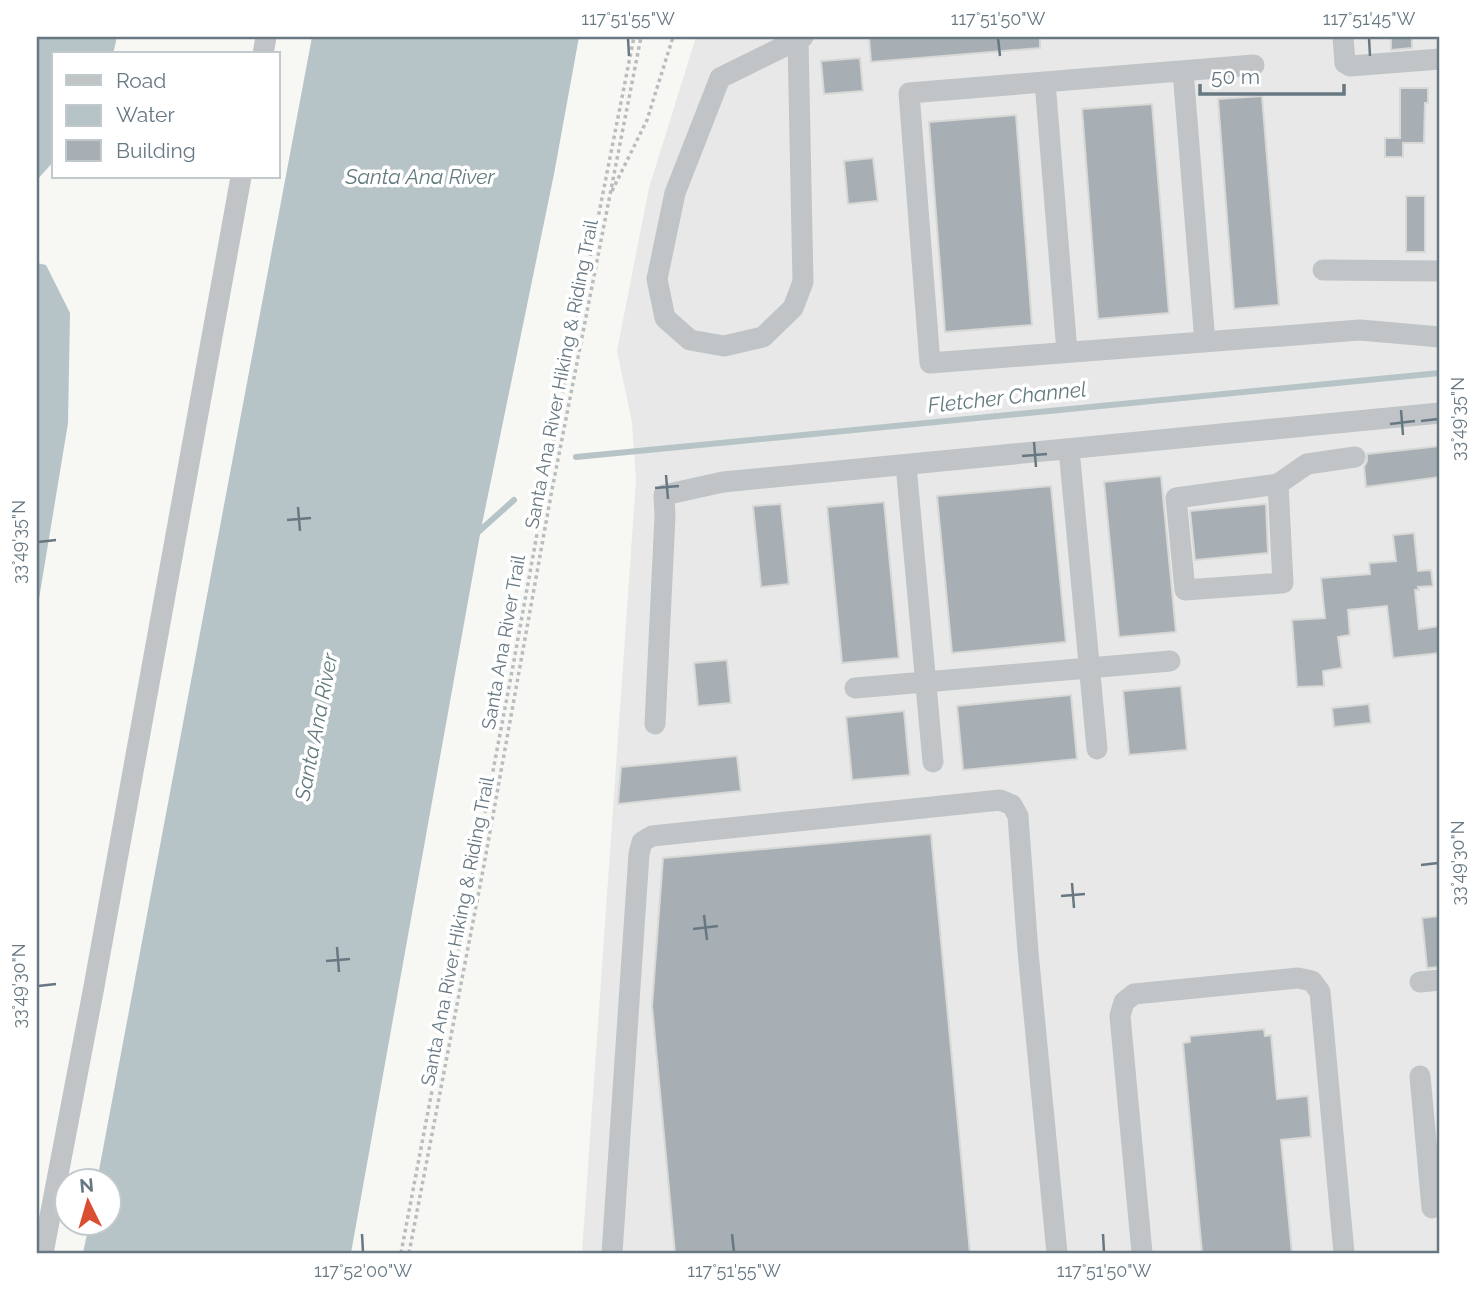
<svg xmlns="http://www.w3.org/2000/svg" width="1477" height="1290" font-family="Raleway,sans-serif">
  <rect width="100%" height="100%" fill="#f7f7f4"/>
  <path fill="#e7e8e7" d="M696,37H1440V1253H582L636,480L632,422L617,351L649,188Z"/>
  <path fill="#b7c4c7" d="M37,37H117L113,54H54V161L37,180Z
    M312,37H579L554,174L481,529L351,1253H83L89,1224H108V1182L97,1181Z
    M37,263L46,265L70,313L68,423L37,611Z"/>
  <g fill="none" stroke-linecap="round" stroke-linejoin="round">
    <path stroke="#b7c4c7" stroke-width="6" d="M576,457L1440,373
      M476,534L514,500"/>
  </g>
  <path fill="#a7afb4" stroke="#d8d8d6" stroke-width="2" d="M869,37H1040V48L871,62Z
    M1391,37H1412V48L1391,50Z
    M860,58L863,91L824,94L821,61Z
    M1400,88H1428V103H1425L1424,143H1403V157H1385V138H1400Z
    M1262,96L1279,305L1234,309L1218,99Z
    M1152,104L1169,313L1098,319L1082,109Z
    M1016,115L1032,325L945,332L929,122Z
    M873,158L878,201L848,204L844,161Z
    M1406,196H1425V252H1406Z
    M1440,446V477L1366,487L1364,467L1367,461V454Z
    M1161,476L1176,632L1119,637L1104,482Z
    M1051,486L1066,642L952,653L937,496Z
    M884,502L899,658L842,663L827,507Z
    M781,504L789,584L761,587L753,506Z
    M1266,504L1268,553L1195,560L1190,511Z
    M1414,533L1418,571L1431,570L1433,586L1418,587L1419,590H1415L1419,629L1440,626V653L1393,658L1387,606L1348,610L1350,635L1338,637L1342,668L1323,671L1324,686L1297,687L1292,620L1325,618L1321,578L1370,574L1369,563L1396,561L1393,535Z
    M727,660L731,703L698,706L694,663Z
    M1181,686L1187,750L1129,755L1123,691Z
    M1071,695L1077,759L963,770L957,706Z
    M1369,704L1371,723L1334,727L1332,708Z
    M904,711L910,775L852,780L846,717Z
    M737,756L741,791L618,804L621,767Z
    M931,834L970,1253H675L652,1006L663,858Z
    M1440,916V967L1427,968L1422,918Z
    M1264,1029L1265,1036L1271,1035L1277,1099L1308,1096L1311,1137L1281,1140L1292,1253H1202L1183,1043L1190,1042V1036Z"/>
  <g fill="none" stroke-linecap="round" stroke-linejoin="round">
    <path stroke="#babdbf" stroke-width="3.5" stroke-dasharray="3.5 3.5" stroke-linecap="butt" d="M612,191L647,120L673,37
      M401,1253L513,666L557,424L634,37
      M409,1253L484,865L551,495L641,37"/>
    <path stroke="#c0c4c7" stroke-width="21" d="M1343,37L1345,63L1350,66L1440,59
      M798,41L803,282L793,308L763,337L724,346L690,340L665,318L657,279L675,193L720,78L803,37
      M263,54L266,37
      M1254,65L909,93L930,363L1360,330L1440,337
      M1183,71L1205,342
      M1045,82L1067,352
      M1323,270L1440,271
      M1069,449L1097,749
      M906,465L933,762
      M1278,484L1283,583L1185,590L1176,498L1278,484L1307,464L1355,457
      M855,688L1170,661
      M655,724L665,516L664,495L723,482L1440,413
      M1420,982L1440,980
      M1420,1076L1432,1208
      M43,1253L93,992L241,177
      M612,1253L639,854L642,842L652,836L1000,800L1012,805L1018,816L1028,952L1057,1253
      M1142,1253L1120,1016L1124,1002L1134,994L1298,978L1312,981L1320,992L1344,1253"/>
  </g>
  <path fill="none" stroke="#677883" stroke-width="2.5" d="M628,38L629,56M998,38L1000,56M1369,38L1370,56M1401,410L1403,435M1421,421L1438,419M1390,424L1415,421M1034,442L1036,467M1022,456L1047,454M666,475L668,499M655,488L679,486M298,507L300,531M287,520L311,518M38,542L56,540M1421,865L1438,863M1072,883L1074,908M1061,896L1085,894M704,915L707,940M693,929L718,926M337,947L339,972M326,961L350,959M38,986L56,984M362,1234L363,1252M732,1234L734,1252M1103,1234L1104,1252"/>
  <g text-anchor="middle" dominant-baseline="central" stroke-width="7" stroke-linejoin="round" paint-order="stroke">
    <g font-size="19" fill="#677883" stroke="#fff">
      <text transform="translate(561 374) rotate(-79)">Santa Ana River Hiking &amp; Riding Trail</text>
      <text transform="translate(503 642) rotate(-80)">Santa Ana River Trail</text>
      <text transform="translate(457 931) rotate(-79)">Santa Ana River Hiking &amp; Riding Trail</text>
    </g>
    <g font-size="21" font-style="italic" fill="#637a7f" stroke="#fff">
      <text x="420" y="176">Santa Ana River</text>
      <text transform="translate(1007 397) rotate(-6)">Fletcher Channel</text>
      <text transform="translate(316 727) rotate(-79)">Santa Ana River</text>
    </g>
  </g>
  <rect width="1477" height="1290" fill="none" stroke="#ffffff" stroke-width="77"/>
  <rect x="52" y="52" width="228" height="126" fill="#ffffff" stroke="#c2c9cd" stroke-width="2"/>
  <rect x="66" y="75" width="35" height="10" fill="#c0c4c7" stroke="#c2c9cd" stroke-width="2"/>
  <text x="116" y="88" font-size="21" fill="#677883">Road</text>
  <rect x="66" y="105" width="35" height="21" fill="#b7c4c7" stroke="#c2c9cd" stroke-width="2"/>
  <text x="116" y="122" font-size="21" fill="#677883">Water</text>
  <rect x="66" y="140" width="35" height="21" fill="#a7afb4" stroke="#c2c9cd" stroke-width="2"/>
  <text x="116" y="158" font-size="21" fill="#677883">Building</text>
  <g transform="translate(88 1202) rotate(355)"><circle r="33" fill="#ffffff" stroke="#c2c9cd" stroke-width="2"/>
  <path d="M0-5L12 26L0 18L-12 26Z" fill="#da4e31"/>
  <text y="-10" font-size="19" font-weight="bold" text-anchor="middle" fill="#677883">N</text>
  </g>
  <path d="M1200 84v10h144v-10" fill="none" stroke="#677883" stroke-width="3.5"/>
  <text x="1211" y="84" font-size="21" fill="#677883" stroke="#ffffff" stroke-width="5" paint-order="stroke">50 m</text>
  <rect x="38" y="38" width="1400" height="1214" fill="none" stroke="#677883" stroke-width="2.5"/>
  <g font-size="18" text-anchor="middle" fill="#677883">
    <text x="628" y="25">117°51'55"W</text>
    <text x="998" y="25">117°51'50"W</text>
    <text x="1369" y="25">117°51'45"W</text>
    <text transform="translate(1458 419) rotate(-90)" y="6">33°49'35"N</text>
    <text transform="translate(19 542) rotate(-90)" y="6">33°49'35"N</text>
    <text transform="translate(1458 863) rotate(-90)" y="6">33°49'30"N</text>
    <text transform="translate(19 986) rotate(-90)" y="6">33°49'30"N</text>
    <text x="363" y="1277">117°52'00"W</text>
    <text x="734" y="1277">117°51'55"W</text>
    <text x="1104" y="1277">117°51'50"W</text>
  </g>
</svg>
